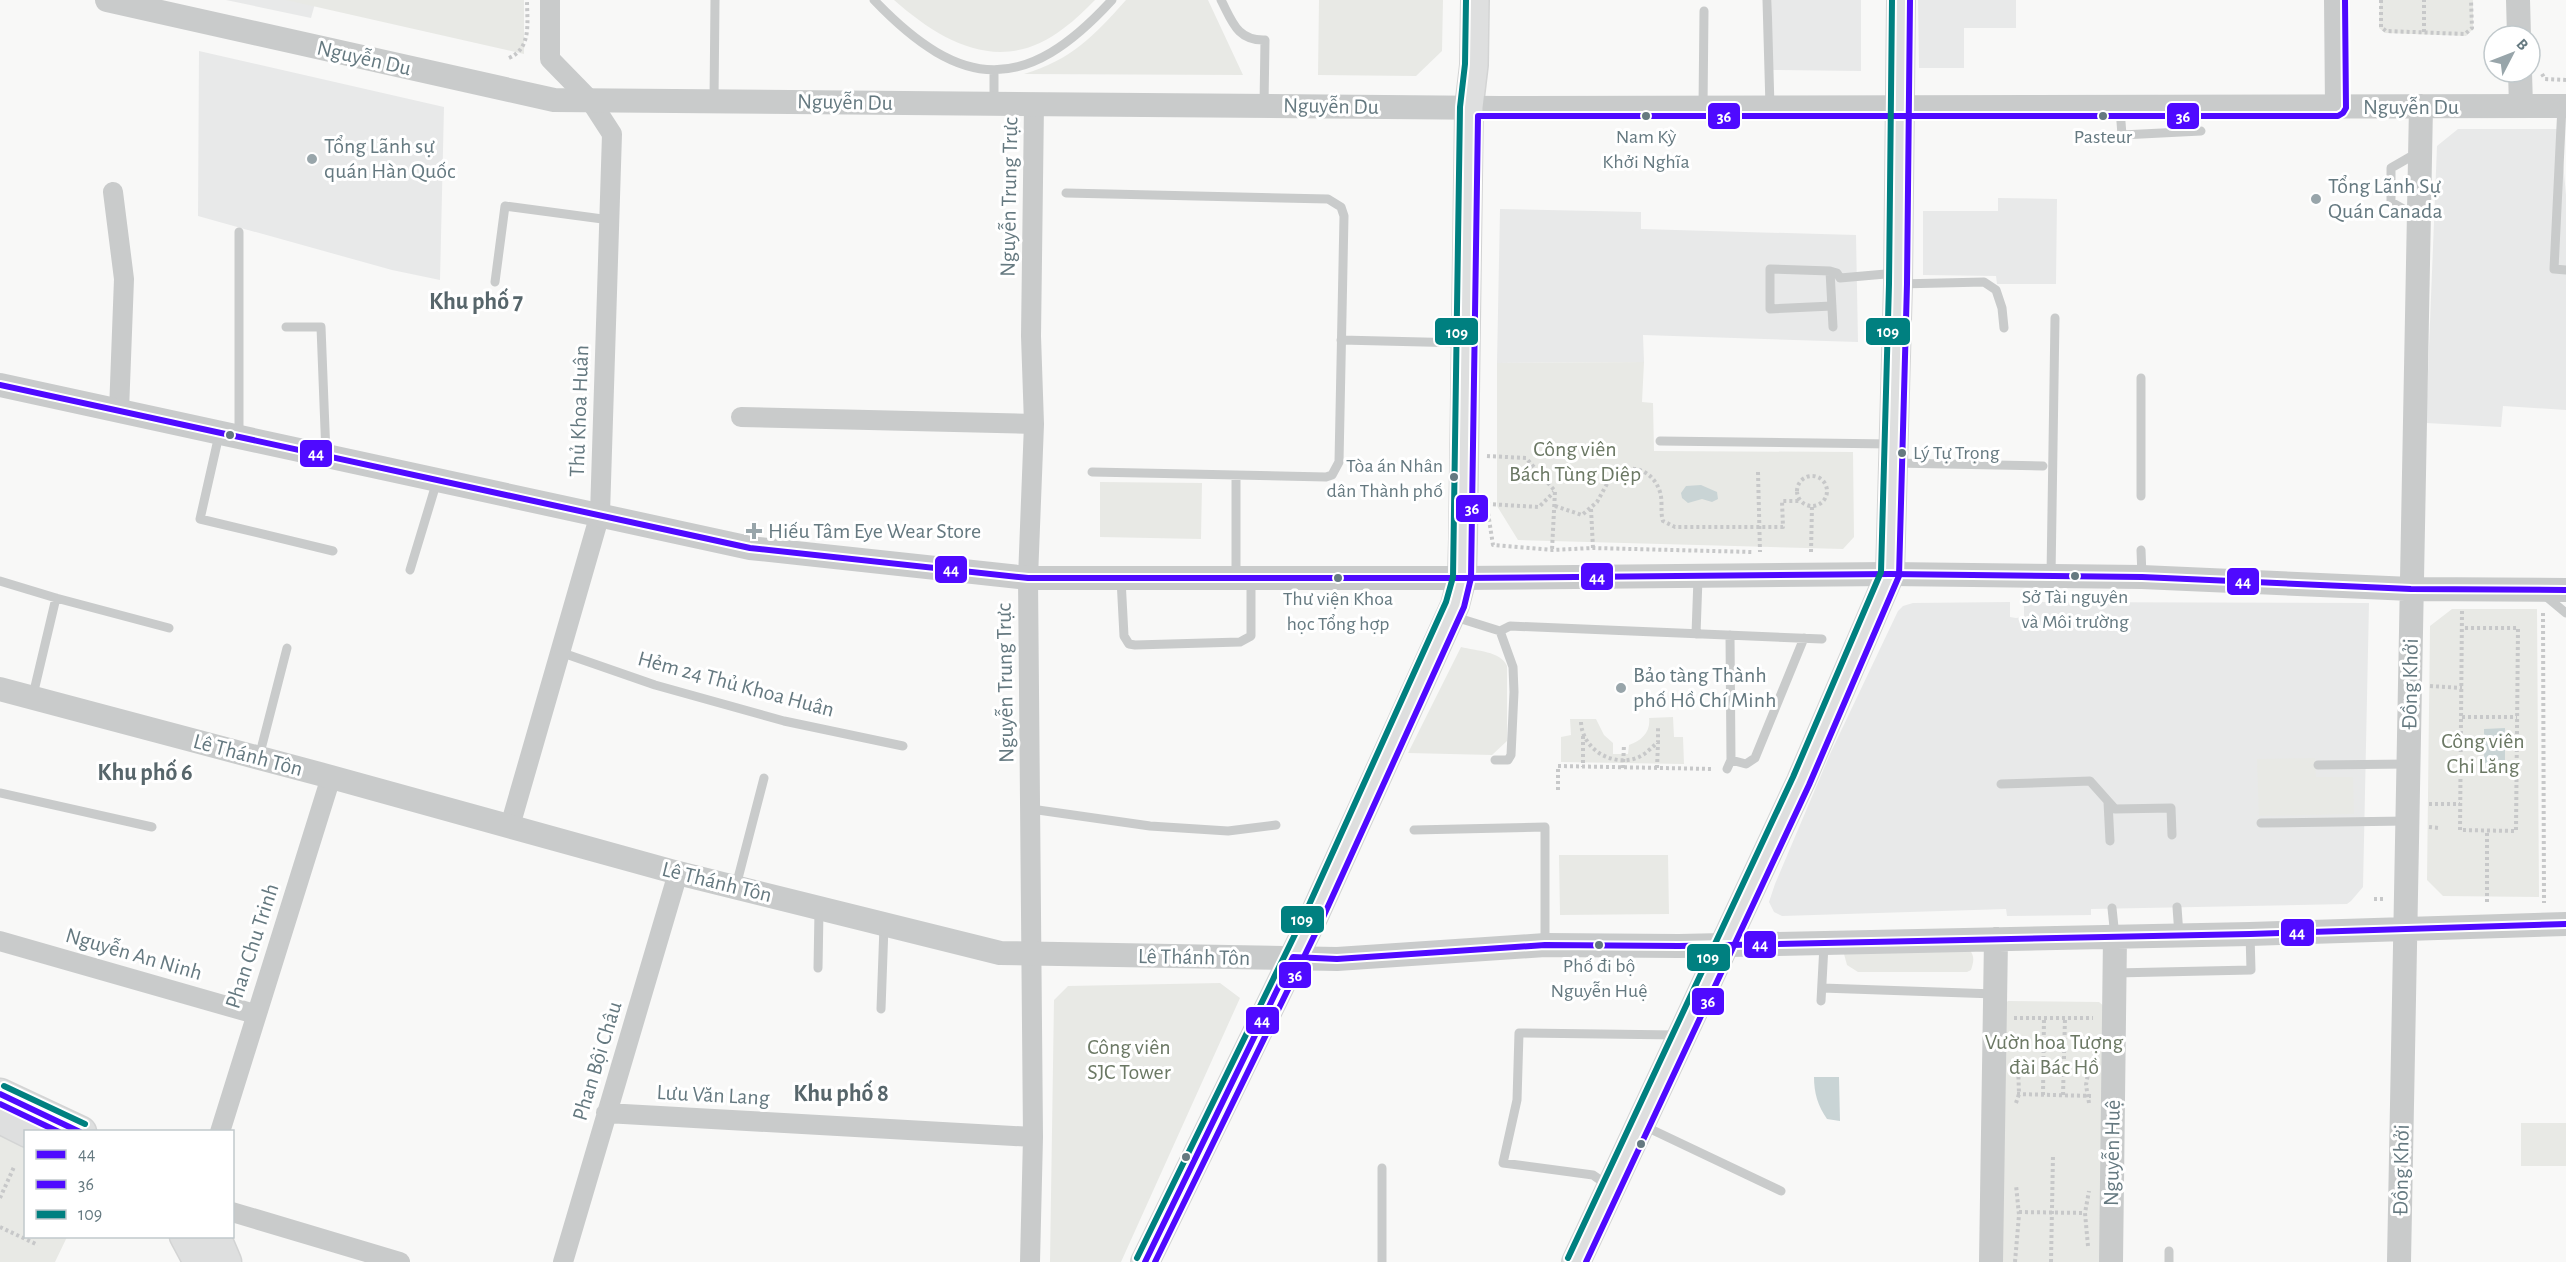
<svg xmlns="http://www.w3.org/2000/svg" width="2566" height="1262" font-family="'Alegreya Sans',sans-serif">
  <rect width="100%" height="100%" fill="#f8f8f7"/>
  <path fill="#e8e9e9" d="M226,0H316L311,18Z
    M1772,0H1861V71L1772,70Z
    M1918,0H2016V28H1964V68H1919Z
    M199,51L444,107L440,280L392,270L198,216Z
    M2458,129H2560L2566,195V410L2503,406L2501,427L2426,423L2437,146Z
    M1998,198L2057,199L2056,284H1997L1996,276L1923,275V211H1998Z
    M1500,209L1641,212V229L1856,235L1858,342L1643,335L1644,362L1497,363Z
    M2010,602V617L2016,618L2024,617V602L2369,603L2363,887L2351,901L2347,904L2091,909V915L2007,916L2006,909L1782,916L1774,912L1769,902L1775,884L1830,754L1898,611L1903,606L1913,603Z"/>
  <path fill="#e8e9e5" d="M286,0H524V54Z
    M894,0H1095C1085,10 1075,20 1064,28C1003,76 944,44 894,0Z
    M1126,0H1208L1243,75L1024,74C1071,60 1094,36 1126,0Z
    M1319,0H1443L1442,51L1416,76L1318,75Z
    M2380,0H2473V29L2466,36L2385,33L2379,28Z
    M1644,362L1642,402L1653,403L1654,451L1853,452L1854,537L1843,549L1518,540L1497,506V363Z
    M1100,482L1202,483L1201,539L1100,537Z
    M2452,609H2537L2539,897L2443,896L2427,880L2430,626Z
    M1461,647C1476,651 1501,651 1507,666V741L1492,755L1408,753Z
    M1673,717L1674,737H1683L1684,764L1561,762V737L1571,735L1570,719H1596L1604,735L1613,743V754H1628L1629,745C1642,741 1651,731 1649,718Z
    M2315,758L2316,777H2353L2354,814L2259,816L2257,759Z
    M1559,855H1668L1669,914L1560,915Z
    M1968,948C1975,955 1974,961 1971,970L1967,972H1858L1847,965L1844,954Z
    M1220,983L1240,998L1121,1262H1050L1054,1000L1068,986Z
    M2008,1001L2099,1002L2105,1007L2101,1262H2001L2004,1004Z
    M2521,1123H2566V1166H2521Z
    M0,1131L25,1144L26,1236L67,1237L55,1262H0Z"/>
  <path fill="#c9d4d5" d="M1701,485L1717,492L1718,499L1712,502L1702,499L1688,503L1682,498L1681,493L1686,486Z
    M2505,728V763H2484V729Z
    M1814,1077H1839L1840,1121L1827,1119C1818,1106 1814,1093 1814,1077Z"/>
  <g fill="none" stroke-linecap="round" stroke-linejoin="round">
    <g stroke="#d3d4d4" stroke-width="30">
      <path id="secondary" d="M1145,1262L1312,920L1455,605L1462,578L1463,539L1469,107L1474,65L1475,0
        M1576,1262L1801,781L1890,574L1898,284L1901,0"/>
    </g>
    <g stroke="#d3d4d4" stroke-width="33">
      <path id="primary" d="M0,1094L81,1132
        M0,1118L28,1132
        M185,1236L199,1262
        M215,1236L226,1262"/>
    </g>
    <path stroke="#c7c8c9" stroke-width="4" stroke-dasharray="3 3" stroke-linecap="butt" d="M2381,0V27L2386,31L2465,34L2472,28L2471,0
      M2424,32V0
      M509,58C532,48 527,22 527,0
      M2542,74L2545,79L2566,80
      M1487,456L1526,458L1555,491L1552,550
      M1758,472L1760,552
      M1797 491a15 15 0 1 1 30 0a15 15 0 1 1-30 0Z
      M1487,504L1539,507L1554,492
      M1555,506L1582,515L1597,502L1613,473C1632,463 1653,470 1660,492C1663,502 1660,512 1663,521L1675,527H1783L1782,501H1801
      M1591,509L1593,548
      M1488,513L1493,545L1552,550L1593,548L1753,552
      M1811,552L1812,506
      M2462,611L2460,830L2516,831L2518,628H2463
      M2543,613L2544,903
      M2430,686L2462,688
      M2462,717H2517
      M1581,722C1582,750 1614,768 1639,757C1646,754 1652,747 1658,742V728
      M1583,736V767
      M1623,768L1624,744
      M1657,768L1658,743
      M1558,790V766L1714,769
      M2429,804H2460
      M2429,827L2439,828
      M2374,899H2385
      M2487,902V831
      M2014,1018H2093
      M2017,1094L2091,1096
      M2043,1095L2044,1018
      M2063,1095L2065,1018
      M2016,1103L2019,1094L2018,1063
      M2089,1103L2086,1085L2090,1063
      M0,1198L14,1167
      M2019,1212L2085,1213
      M0,1227L38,1245
      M2088,1246L2085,1213L2089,1191
      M2015,1262L2019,1215L2016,1185
      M2051,1262L2053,1155"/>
    <path stroke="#c9cbcb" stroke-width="9" d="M874,0C962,92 1026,94 1112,0
      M1221,0C1232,21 1237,41 1265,40L1264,105
      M1767,0L1770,107
      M714,101L715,0
      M994,103V70
      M2562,106L2554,269L2566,270
      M1703,107L1704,11
      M2120,109L2122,135L2201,131
      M1066,193L1328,199L1341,207L1344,216L1339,462L1332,475L1326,477L1092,472
      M2417,217L2391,202V168L2417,153
      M239,232V436
      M1830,271L1833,327
      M495,282L505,206L610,220
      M1899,284L1984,282L1996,290L2002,308L2004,328
      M1832,306L1770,309V269L1830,271L1837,273L1840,278L1897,273
      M286,327H321L326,455
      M1341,340L1464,343
      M219,435L200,519L333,551
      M1660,441L1891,444
      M1895,463L2043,466
      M2141,496V378
      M2141,550L2142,577
      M410,570L437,481
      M2051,576L2055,318
      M1236,578V475
      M1121,579L1124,636L1129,644L1135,645L1240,642L1251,636V580
      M0,581L56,598L169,628
      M2542,593L2566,613
      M1452,616L1500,631
      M1696,634L1698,578
      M560,652L655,685L784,721L903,746
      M33,695L56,598
      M259,757L287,648
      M1495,760H1508L1511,755L1514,692L1513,667L1500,631L1510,626L1822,639
      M1731,760L1746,764L1755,758L1804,638
      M2318,765L2408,764
      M1727,769L1731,760L1730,635
      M2001,784L2090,781L2115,809L2171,808L2172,835
      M0,793L152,827
      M2108,802L2110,841
      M1031,809L1150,826L1228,831L1276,825
      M2261,823L2407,821
      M1414,830L1545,827V943
      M736,886L764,778
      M2177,907L2179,935
      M2112,908L2115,937
      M818,968L819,911
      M2115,973L2251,970L2250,934
      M1822,988L1995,994
      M1821,1001L1824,945
      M881,1009L884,926
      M1642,1125L1781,1191
      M1610,1187L1593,1175L1503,1163L1517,1100L1519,1033L1678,1035
      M1382,1262V1168
      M2169,1262V1251"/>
    <path stroke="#c9cbcb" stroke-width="20" d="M113,192L124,279L119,411
      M741,417L1034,424
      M510,826L600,514L612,134L590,100L550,59V0
      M0,941L255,1014
      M606,1113L1033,1137
      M220,1132L331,777
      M232,1212L400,1262
      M563,1262L678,873
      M1030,1262L1033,1137L1028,578L1034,424L1031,336L1034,104"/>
    <path stroke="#c9cbcb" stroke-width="24" d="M107,0L554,100L1500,108L2566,106
      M2336,0L2337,107
      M2518,0L2519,36
      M2520,72L2521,106
      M0,385L750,548L1028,578H1462L1890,574L2142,577L2411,589L2566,590
      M0,689L331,777L678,873L1000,953L1337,959L1545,945L1679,946L2250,934L2566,924
      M1991,1262L1996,939
      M2111,1262L2115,937
      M2399,1262L2421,106"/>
    <use href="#secondary" stroke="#dedfdf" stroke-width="27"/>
    <use href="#primary" stroke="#dedfdf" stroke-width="30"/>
    <g stroke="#fff" stroke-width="10">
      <path id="bus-1" d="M0,385L750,548L1028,578H1462L1890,574L2142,577L2411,589L2566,590
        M0,1094L80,1132
        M1145,1262L1293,957L1337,959L1545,945L1679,946L2250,934L2566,924"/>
    </g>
    <g stroke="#fff" stroke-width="10">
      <path id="bus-2" d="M0,1104L59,1132
        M1155,1262L1320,924L1464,607L1471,578L1478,116H2338L2343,113L2346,108L2345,0
        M1586,1262L1809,785L1899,576L1907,284L1910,0"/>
    </g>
    <g stroke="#fff" stroke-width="10">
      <path id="bus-3" d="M4,1086L85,1124
        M1137,1258L1304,916L1446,602L1453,577L1460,107L1465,64L1466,0
        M1568,1258L1793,777L1881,572L1889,284L1892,0"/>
    </g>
    <use href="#bus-1" stroke="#4f0aff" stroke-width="6"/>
    <use href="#bus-2" stroke="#4f0aff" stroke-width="6"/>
    <use href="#bus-3" stroke="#008080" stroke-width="6"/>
  </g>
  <g fill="#657980" stroke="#fff" stroke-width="2">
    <circle cx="1646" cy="116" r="5"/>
    <circle cx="2103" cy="116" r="5"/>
    <circle cx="230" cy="435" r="5"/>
    <circle cx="1902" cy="453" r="5"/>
    <circle cx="1454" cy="477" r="5"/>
    <circle cx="2075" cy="576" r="5"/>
    <circle cx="1338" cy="578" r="5"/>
    <circle cx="1599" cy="945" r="5"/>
    <circle cx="1641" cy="1144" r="5"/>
    <circle cx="1186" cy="1157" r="5"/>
  </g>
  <g fill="#98a5aa" stroke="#fff" stroke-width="2">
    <circle cx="312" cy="159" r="6"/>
    <circle cx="2316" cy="199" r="6"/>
    <path d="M751 522h6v6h6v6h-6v6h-6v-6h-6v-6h6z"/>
    <circle cx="1621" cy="688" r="6"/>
  </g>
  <g text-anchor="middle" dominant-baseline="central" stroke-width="6" stroke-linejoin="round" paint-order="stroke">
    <g font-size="20" fill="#657980" stroke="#fff">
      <text x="1646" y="137">Nam Kỳ<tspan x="1646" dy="25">Khởi Nghĩa</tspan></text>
      <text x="2103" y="137">Pasteur</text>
      <text x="1913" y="453" text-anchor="start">Lý Tự Trọng</text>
      <text x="1443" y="466" text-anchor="end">Tòa án Nhân<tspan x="1443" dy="25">dân Thành phố</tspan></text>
      <text x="2075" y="597">Sở Tài nguyên<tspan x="2075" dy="25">và Môi trường</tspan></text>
      <text x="1338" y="599">Thư viện Khoa<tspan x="1338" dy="25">học Tổng hợp</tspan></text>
      <text x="1599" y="966">Phố đi bộ<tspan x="1599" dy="25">Nguyễn Huệ</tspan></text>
    </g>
    <g font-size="22" fill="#657980" stroke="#fff">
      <text transform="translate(364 58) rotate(13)">Nguyễn Du</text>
      <text transform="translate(845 102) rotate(1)">Nguyễn Du</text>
      <text transform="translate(1331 106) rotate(1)">Nguyễn Du</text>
      <text x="2411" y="107">Nguyễn Du</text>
      <text transform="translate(1009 197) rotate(-89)">Nguyễn Trung Trực</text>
      <text transform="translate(579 411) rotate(-88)">Thủ Khoa Huân</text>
      <text transform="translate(1005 683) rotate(-91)">Nguyễn Trung Trực</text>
      <text transform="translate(736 684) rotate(15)">Hẻm 24 Thủ Khoa Huân</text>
      <text transform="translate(2410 684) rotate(-89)">Ðồng Khởi</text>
      <text transform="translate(248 755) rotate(15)">Lê Thánh Tôn</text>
      <text transform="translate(717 882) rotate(14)">Lê Thánh Tôn</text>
      <text transform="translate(252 946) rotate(-72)">Phan Chu Trinh</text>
      <text transform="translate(134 954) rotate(16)">Nguyễn An Ninh</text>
      <text transform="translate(1194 957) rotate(1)">Lê Thánh Tôn</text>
      <text transform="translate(597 1061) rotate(-73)">Phan Bội Châu</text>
      <text transform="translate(713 1095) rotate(3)">Lưu Văn Lang</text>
      <text transform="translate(2112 1153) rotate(-89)">Nguyễn Huệ</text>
      <text transform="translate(2401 1170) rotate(-89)">Ðồng Khởi</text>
    </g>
    <g font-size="22" fill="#657980" stroke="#fff" text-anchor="start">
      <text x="324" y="146">Tổng Lãnh sự<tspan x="324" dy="25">quán Hàn Quốc</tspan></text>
      <text x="2328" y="186">Tổng Lãnh Sự<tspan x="2328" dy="25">Quán Canada</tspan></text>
      <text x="768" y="531">Hiếu Tâm Eye Wear Store</text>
      <text x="1633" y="675">Bảo tàng Thành<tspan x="1633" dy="25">phố Hồ Chí Minh</tspan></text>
    </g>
    <g font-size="22" fill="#6b7864" stroke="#fff">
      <text x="1575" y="449">Công viên<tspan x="1575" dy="25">Bách Tùng Diệp</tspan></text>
      <text x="2483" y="741">Công viên<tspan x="2483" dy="25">Chi Lăng</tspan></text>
      <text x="2054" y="1042">Vườn hoa Tượng<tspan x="2054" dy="25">đài Bác Hồ</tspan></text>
      <text x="1129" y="1047">Công viên<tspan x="1129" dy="25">SJC Tower</tspan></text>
    </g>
    <g font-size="24" font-weight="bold" fill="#57666b" stroke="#fff">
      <text x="476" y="302">Khu phố 7</text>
      <text x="145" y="773">Khu phố 6</text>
      <text x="841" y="1094">Khu phố 8</text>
    </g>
  </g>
  <g stroke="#fff" stroke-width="2">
    <rect x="1707" y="102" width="34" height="28" rx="6" fill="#4f0aff"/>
    <rect x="2166" y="102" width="34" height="28" rx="6" fill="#4f0aff"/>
    <rect x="1865" y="317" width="46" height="29" rx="6" fill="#008080"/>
    <rect x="1434" y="317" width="45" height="29" rx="6" fill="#008080"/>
    <rect x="299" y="439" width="34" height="29" rx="6" fill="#4f0aff"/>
    <rect x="1455" y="494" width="34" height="29" rx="6" fill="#4f0aff"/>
    <rect x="934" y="555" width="34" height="29" rx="6" fill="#4f0aff"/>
    <rect x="1580" y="562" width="34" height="29" rx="6" fill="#4f0aff"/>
    <rect x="2226" y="567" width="34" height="29" rx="6" fill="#4f0aff"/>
    <rect x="1280" y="905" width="45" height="29" rx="6" fill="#008080"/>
    <rect x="2280" y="918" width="35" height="29" rx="6" fill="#4f0aff"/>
    <rect x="1743" y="930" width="34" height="29" rx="6" fill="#4f0aff"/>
    <rect x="1686" y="943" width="45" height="29" rx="6" fill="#008080"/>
    <rect x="1278" y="961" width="34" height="28" rx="6" fill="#4f0aff"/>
    <rect x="1691" y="987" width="34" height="29" rx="6" fill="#4f0aff"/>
    <rect x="1245" y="1006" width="35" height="29" rx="6" fill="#4f0aff"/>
  </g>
  <g font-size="16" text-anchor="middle" font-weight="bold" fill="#fff">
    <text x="1724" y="122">36</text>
    <text x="2183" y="122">36</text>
    <text x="1888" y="337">109</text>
    <text x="1457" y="338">109</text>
    <text x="316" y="459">44</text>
    <text x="1472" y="514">36</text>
    <text x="951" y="575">44</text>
    <text x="1597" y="583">44</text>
    <text x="2243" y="587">44</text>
    <text x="1302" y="925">109</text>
    <text x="2297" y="938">44</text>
    <text x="1760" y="950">44</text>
    <text x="1708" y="963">109</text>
    <text x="1295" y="981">36</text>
    <text x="1708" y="1007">36</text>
    <text x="1262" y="1026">44</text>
  </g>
  <rect x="24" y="1130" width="210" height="108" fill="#ffffff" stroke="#c1c9cc" stroke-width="1.5"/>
  <rect x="36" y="1150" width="30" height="9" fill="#4f0aff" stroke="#c1c9cc" stroke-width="1.5"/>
  <text x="78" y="1160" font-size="18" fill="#657980">44</text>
  <rect x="36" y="1180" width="30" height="9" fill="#4f0aff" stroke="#c1c9cc" stroke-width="1.5"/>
  <text x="78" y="1190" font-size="18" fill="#657980">36</text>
  <rect x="36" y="1210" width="30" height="9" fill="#008080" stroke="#c1c9cc" stroke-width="1.5"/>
  <text x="78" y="1220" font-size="18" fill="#657980">109</text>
  <g transform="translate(2512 54) rotate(48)"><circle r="28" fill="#ffffff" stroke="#c1c9cc" stroke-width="1.5"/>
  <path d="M0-4.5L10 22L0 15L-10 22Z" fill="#98a5aa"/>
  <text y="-9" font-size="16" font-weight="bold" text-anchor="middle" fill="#657980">B</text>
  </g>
</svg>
